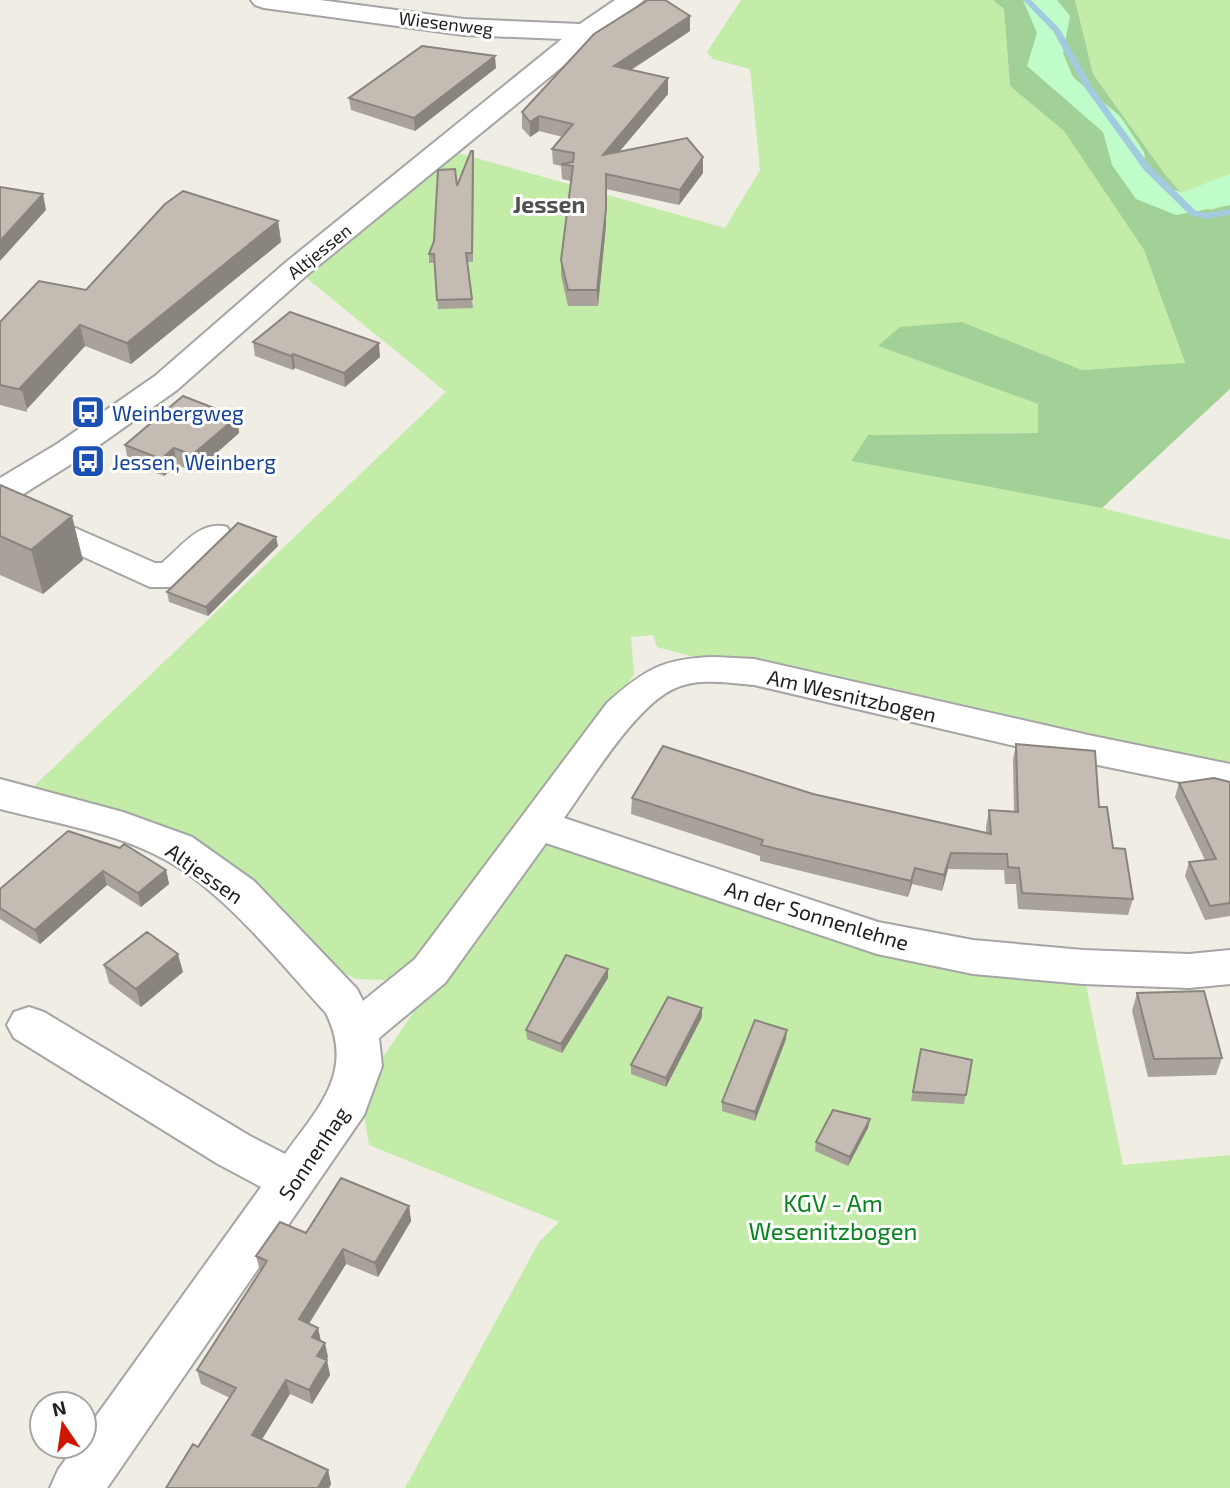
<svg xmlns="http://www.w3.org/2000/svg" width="1230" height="1488" font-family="'Exo 2',sans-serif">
  <rect width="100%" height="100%" fill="#f0ede4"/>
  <path fill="#c2eca7" d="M741,0H993L1004,8L1010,86L1064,131L1144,250L1185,364L1082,370L962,322L878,346L1038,404V433L868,435L851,461L1102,508L1230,540V761L1210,764L721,658L694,657L657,647L653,635L631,637L634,675L414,965L385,980L356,979L335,969L252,886L30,790L446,392L304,276L458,153L725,228L760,170L750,69L713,59L707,52Z
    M1075,0H1230V204L1212,210L1192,205L1164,173L1093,74Z
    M545,841L1085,980L1123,1165L1230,1155V1488H405L539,1242L559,1222L369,1145L364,1114L373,1072L436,979Z"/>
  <path fill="#a2d197" d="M993,0H1075L1093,74L1164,173L1192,205L1212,210L1230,204V389L1102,508L851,461L868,435L1038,433V404L878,346L900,327L962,322L1082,370L1185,363L1144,250L1064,131L1010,86L1004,9Z"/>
  <path fill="#bffcca" d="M1023,0H1057L1070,16L1063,53L1073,77L1120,116L1144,152L1147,172L1164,188L1183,192L1230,174V205L1176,215L1136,199L1112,165L1103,132L1027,66L1037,33Z"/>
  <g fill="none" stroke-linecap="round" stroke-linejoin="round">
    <path fill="#a2cbe0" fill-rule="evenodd" d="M1023,0H1031L1059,28L1093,88L1150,166L1196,211L1206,213L1230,209V215L1206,219L1190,215L1144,170L1085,88L1053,31Z"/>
    <g stroke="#a5a5a5" stroke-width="4">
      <path id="minor" d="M251,0H320L464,19L580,24L615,0H644L307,275L177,390L81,458L12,501L0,504V478L57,444L155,376L285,263L562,39L464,35L264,8L255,5Z
        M32,509L155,563H162C182,546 200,520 227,527L232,535L184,583L171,587H150L20,528L15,520L20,512Z
        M715,657L754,659L1088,735L1230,764V792L1088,763L754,685C730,683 701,678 678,687C637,702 590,782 564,818L878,922L973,940L1083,950L1189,954L1230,950V984L1189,988L1083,984L973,974L877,954L546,843L445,983L379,1038L382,1066L364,1115L107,1488H50L58,1470L75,1446H84V1433L261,1187L218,1164L14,1038L7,1025L14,1012L29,1007L44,1012L250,1136L285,1154C319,1107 355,1072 326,1013C279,962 224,891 164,859C115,832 53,823 0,809V779L123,812L192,837L254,881L357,989L363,1001L415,959L607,703C644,670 663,658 715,657Z"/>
    </g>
    <use href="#minor" fill="#fff" fill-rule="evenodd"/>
  </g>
  <path fill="#a9a29a" d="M690,31L631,70L668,78V94L619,152L703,157V173L679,205L606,189V225L598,306H568L561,276V260L571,181L562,179L561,166L553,164L552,149L563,137L539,131L530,137L522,128V112Z
    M496,68L415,131L351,110L349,98Z
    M474,160L473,262H467L473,308L438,309L434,263H429V254L457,186Z
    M278,221L281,242L131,364L85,346L27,409V412L0,405V322Z
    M253,342L380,357L345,387L295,368L293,370L255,356Z
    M237,417L239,433L195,472L177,465L164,476L128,462L125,445Z
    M0,485L83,560L43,594L0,575Z
    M278,546L208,616L169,602L167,592Z
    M1016,744L1099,807L1113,848L1133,899L1128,915L1018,909L1016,884H1005L1004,870L948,869L942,891L912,884L908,897L760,861V856L631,814L632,798L813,794L986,833V827L989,810L1014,811L1013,760Z
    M1230,782V916L1205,920L1185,876L1189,862L1205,860L1175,797L1179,783Z
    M68,831L166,870L169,884L141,907L107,885L40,944L0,919V889Z
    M104,965L183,972L141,1007L109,983Z
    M608,978L562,1053L527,1039L526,1030Z
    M1137,993L1222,1058L1216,1075L1148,1077L1132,1011Z
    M702,1017L666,1087L631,1074V1065Z
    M786,1039L755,1121L722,1111V1102Z
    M921,1049L972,1060L964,1104L911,1101Z
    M870,1119L868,1128L848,1166L815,1151L816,1142Z
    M409,1206L411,1221L378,1277L346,1264L309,1324L318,1328L321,1341L328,1357L326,1360L330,1375L312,1404L290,1394L262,1439L328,1470L331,1484L329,1488H166L198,1447L230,1398L201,1384L197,1370L260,1271L256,1256L306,1233Z"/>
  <path fill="#89847d" d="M690,16V31L614,81V66Z
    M495,56L496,68L415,131L414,118Z
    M668,78V94L603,171V155Z
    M539,116V131L530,137V122Z
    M703,157V173L679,205L680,190Z
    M43,194L46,210L0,261V241Z
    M606,209V225L598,306L597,290Z
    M278,221L281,242L131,364L127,343Z
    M80,325L85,346L27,409L22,390L20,388Z
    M379,343L380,357L345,387L344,373Z
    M293,354L295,368L293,370L291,356Z
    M237,417L239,433L195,472L192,455Z
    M174,448L177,465L164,476L161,459Z
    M72,516L83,560L43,594L31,550Z
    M276,537L278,546L208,616L206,607Z
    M951,853L948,869L942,891L944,875Z
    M915,868L912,884L908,897L911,881Z
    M166,870L169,884L141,907L138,893Z
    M103,871L107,885L40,944L35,930Z
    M178,954L183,972L141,1007L136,989Z
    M608,969V978L562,1053L561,1044Z
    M702,1008V1017L666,1087V1078Z
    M787,1030L786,1039L755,1121V1112Z
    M870,1119L868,1128L848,1166L850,1157Z
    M409,1206L411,1221L378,1277L375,1263Z
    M343,1249L346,1264L302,1334L299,1319Z
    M318,1328L321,1342L312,1337Z
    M325,1343L328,1357L320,1370L317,1356Z
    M327,1360L330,1375L312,1404L309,1390Z
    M286,1380L290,1394L256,1449L252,1435Z
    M328,1470L331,1484L329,1488H318Z"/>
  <path fill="#c4bcb3" stroke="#89847d" stroke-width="2" d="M648,0H665L690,16L614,66L668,78L603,155L687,138L703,157L680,190L606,174V209L597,290H568L561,260L573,166L561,164L573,162L574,153L552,149L573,124L539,116L530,122L522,112L594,34Z
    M422,46L495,56L414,118L349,98Z
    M471,151H473L472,253H466L472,299L437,300L434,254H429L434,241L438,170L455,169L457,186Z
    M0,187L43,194L0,241Z
    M183,191L278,221L127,343L80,325L20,388L22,390L0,385V322L39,281L86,290L165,204Z
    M290,312L379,343L344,373L293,354L291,356L253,342Z
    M183,396L237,417L192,455L174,448L161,459L125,445Z
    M0,485L72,516L31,550L0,536Z
    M238,523L276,537L206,607L167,592Z
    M1016,744L1095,751L1099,807H1107L1113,848L1125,849L1133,899L1022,893L1019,868L1008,867L1007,854L951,853L944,875L915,868L911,881L761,845L763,840L632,798L663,746L813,794L991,834L989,810L1018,812Z
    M1214,778L1230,782V903L1210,906L1189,862L1216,859L1179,783Z
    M68,831L120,848L124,844L166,870L138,893L103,871L35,930L0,908V889Z
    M147,932L178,954L136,989L104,965Z
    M566,955L608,969L561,1044L526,1030Z
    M1204,991L1222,1058L1154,1059L1137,993Z
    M668,997L702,1008L666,1078L631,1065Z
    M755,1020L787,1030L755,1112L722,1102Z
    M921,1049L972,1060L966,1095L913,1092Z
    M833,1110L870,1119L850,1157L816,1142Z
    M341,1178L409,1206L375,1263L343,1249L299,1319L318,1328L312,1337L325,1343L317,1356L327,1360L309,1390L286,1380L252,1435L328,1470L318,1488H166L193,1444L198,1447L236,1388L197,1370L267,1261L256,1256L280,1222L306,1233Z"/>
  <defs>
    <g id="bus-square" transform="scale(1.75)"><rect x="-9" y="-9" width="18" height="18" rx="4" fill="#1a4fb4" stroke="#fff"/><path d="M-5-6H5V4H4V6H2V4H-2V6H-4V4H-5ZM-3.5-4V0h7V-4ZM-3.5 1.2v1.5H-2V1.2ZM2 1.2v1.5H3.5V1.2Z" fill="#fff"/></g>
  </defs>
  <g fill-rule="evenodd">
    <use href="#bus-square" x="88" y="412"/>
    <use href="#bus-square" x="88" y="461"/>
  </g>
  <g text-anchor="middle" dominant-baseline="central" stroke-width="6" stroke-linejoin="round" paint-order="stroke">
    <g font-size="18" fill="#1e1e1e" stroke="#fff">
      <text transform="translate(446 23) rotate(7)">Wiesenweg</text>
      <text transform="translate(319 251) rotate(-39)">Altjessen</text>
    </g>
    <g font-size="21" fill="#164399" stroke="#fff" text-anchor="start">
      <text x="112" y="412">Weinbergweg</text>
      <text x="112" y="461">Jessen, Weinberg</text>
    </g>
    <g font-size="21" fill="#1e1e1e" stroke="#fff">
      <text transform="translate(852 695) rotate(13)">Am Wesnitzbogen</text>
      <text transform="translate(205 873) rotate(35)">Altjessen</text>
      <text transform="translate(817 915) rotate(17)">An der Sonnenlehne</text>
      <text transform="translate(313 1153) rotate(-56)">Sonnenhag</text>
    </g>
    <g font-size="23" font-weight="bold" fill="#515151" stroke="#fff">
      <text x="549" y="204">Jessen</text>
    </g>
    <g font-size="24" fill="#06831d" stroke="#fff">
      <text x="833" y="1202">KGV - Am<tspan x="833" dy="28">Wesenitzbogen</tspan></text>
    </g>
  </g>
  <g transform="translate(63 1425) rotate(347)"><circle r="33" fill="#ffffff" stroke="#a5a5a5" stroke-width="2"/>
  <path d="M0-5L12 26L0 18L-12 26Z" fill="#cd1500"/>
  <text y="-10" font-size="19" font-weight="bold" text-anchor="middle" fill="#1e1e1e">N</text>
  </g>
</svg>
